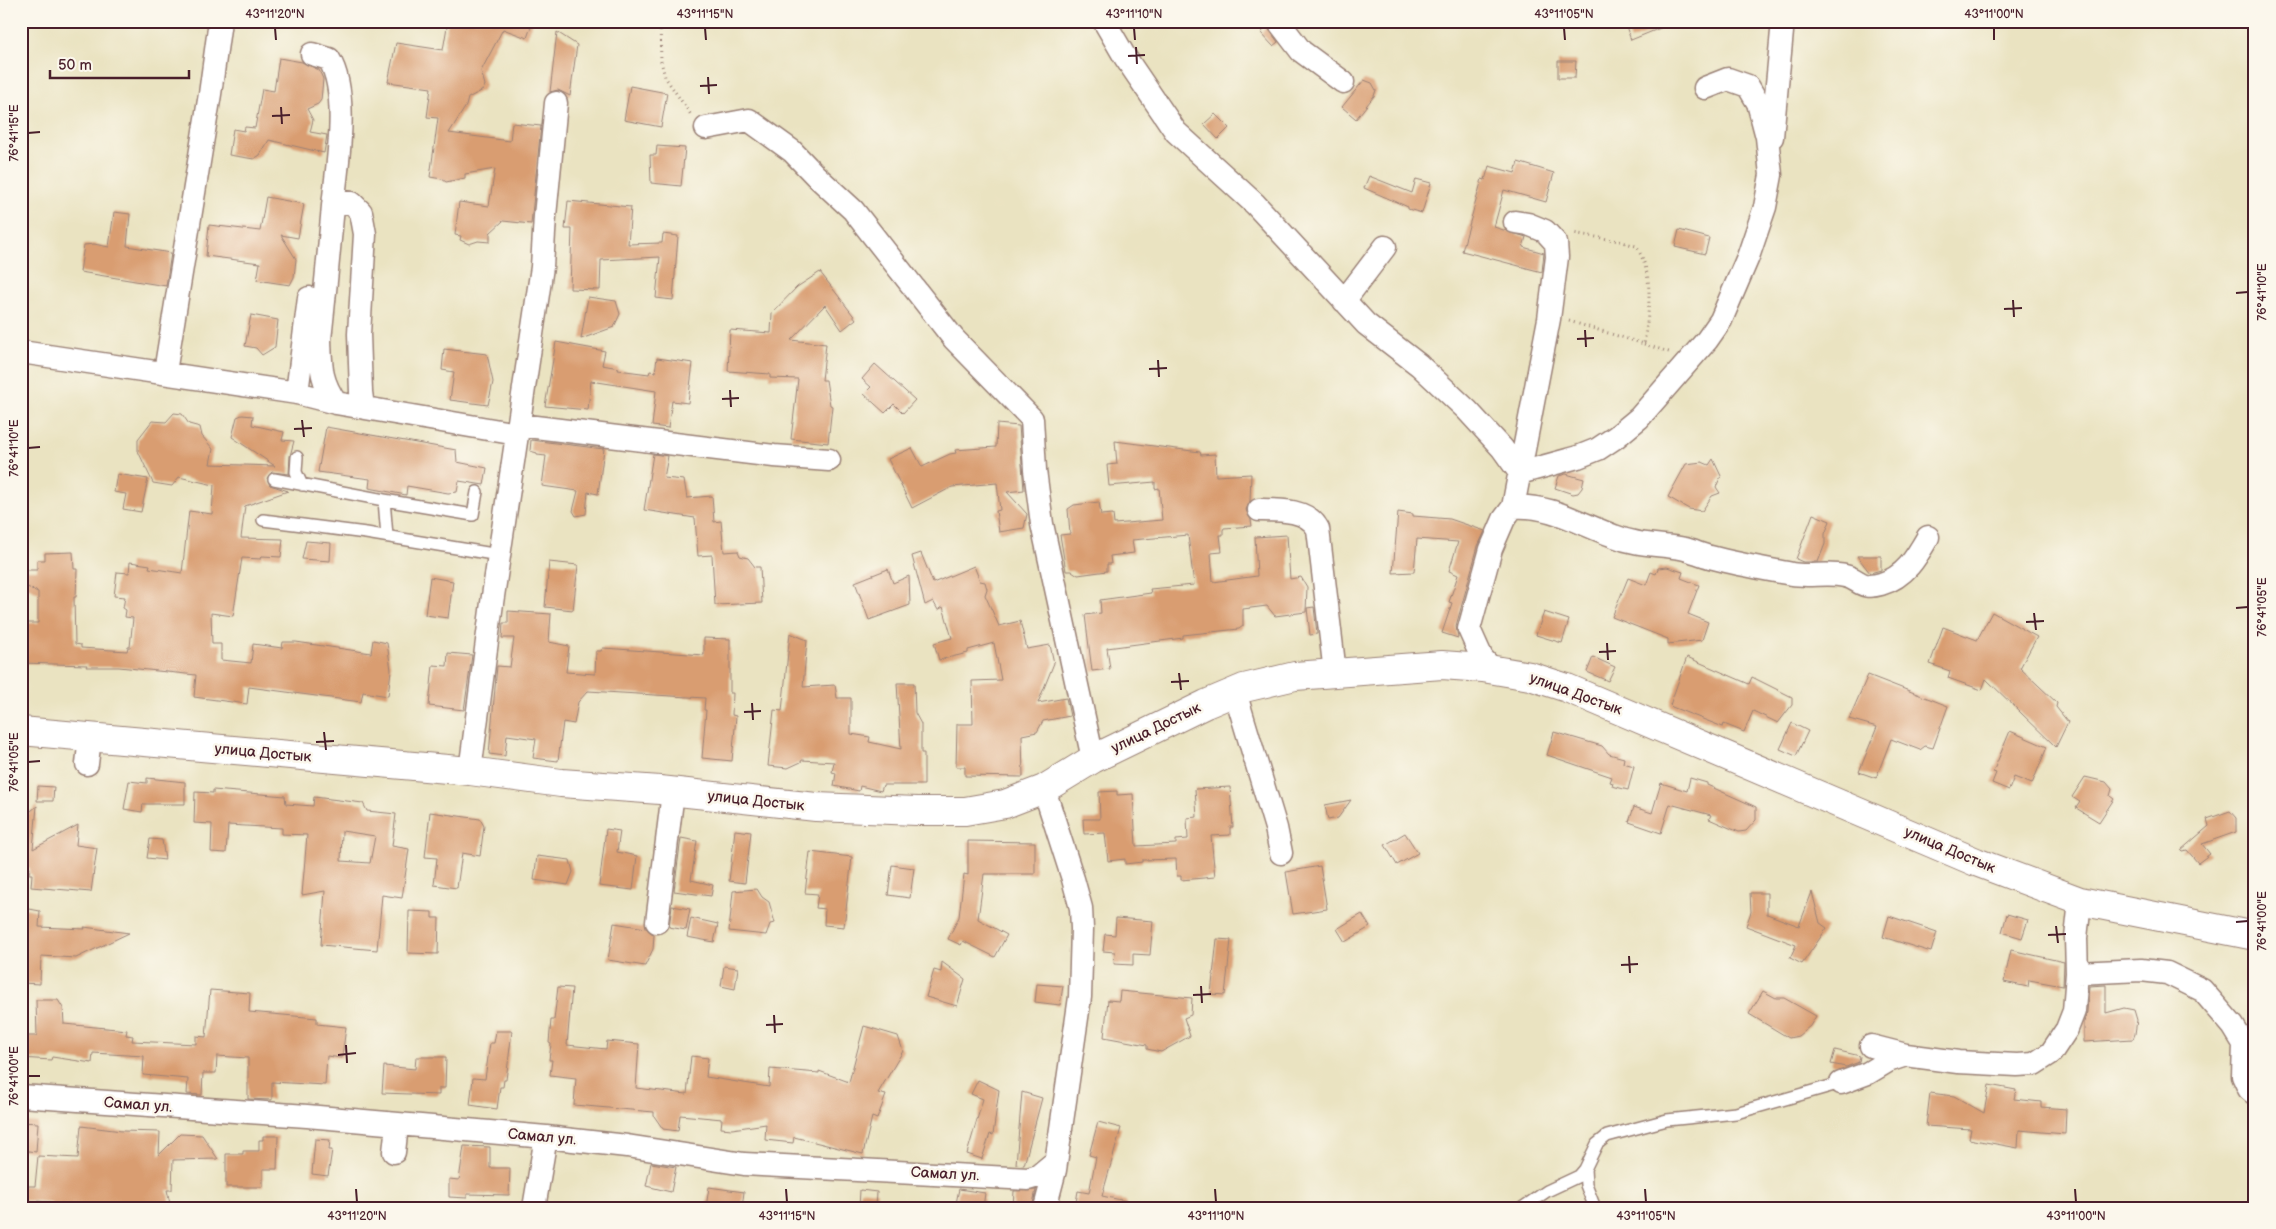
<svg xmlns="http://www.w3.org/2000/svg" width="2276" height="1229" font-family="'Balsamiq Sans',sans-serif">
  <rect width="100%" height="100%" fill="#fbf7ec"/>
  <filter id="ink" filterUnits="userSpaceOnUse"><feTurbulence type="fractalNoise" baseFrequency=".02" numOctaves="2"/><feDisplacementMap in="SourceGraphic" scale="10" xChannelSelector="R" yChannelSelector="G"/><feConvolveMatrix kernelMatrix="1 2 1 2 8 2 1 2 1" color-interpolation-filters="sRGB"/></filter>
  <filter id="wash" filterUnits="userSpaceOnUse"><feTurbulence type="fractalNoise" baseFrequency=".0096" numOctaves="4" result="noise"/><feDisplacementMap in="SourceGraphic" scale="20" xChannelSelector="R" yChannelSelector="G"/><feGaussianBlur stdDeviation="1.12" result="paint"/><feColorMatrix in="noise" values="0 0 0 0 0 0 0 0 0 0 0 0 0 0 0 0 0 1.4 0 .05"/><feComposite in="paint" operator="in"/></filter>
  <g filter="url(#wash)">
    <rect width="100%" height="100%" fill="#eae3c1"/>
    <g id="blocks">
      <path fill="#d99d71" fill-rule="evenodd" d="M448,21H533L527,38L503,29L481,71L485,85L483,90L468,98L466,106L449,133L510,141L512,123L541,126L531,224L503,221L490,233V242L478,241L469,244L460,240L461,236L455,235L459,202L489,206L495,169L465,174V178L446,182L442,179L430,177L438,118L427,117L431,88L388,82L396,43L443,50Z
        M1624,21H1675V22L1631,40Z
        M1267,27L1278,42L1273,46L1261,33Z
        M557,32L577,45L570,96L558,90L550,92Z
        M279,58L302,62L319,70L323,79L321,100L318,104L307,109L313,120L310,132L327,135L324,153L269,140L260,155L254,159L229,155L233,129L244,131L245,127L255,128L262,89L274,91Z
        M1558,61H1576L1575,78H1558Z
        M1364,80L1372,83L1376,90L1374,96L1356,119L1342,107Z
        M630,86L667,93L661,127L624,120Z
        M1215,114L1229,128L1218,139L1204,124Z
        M657,146L685,148L681,186L651,183L650,155H656Z
        M1518,162L1554,173L1546,202L1504,190L1494,227L1526,237L1523,247L1544,253L1542,272L1462,251L1482,179L1485,180L1489,166L1515,173Z
        M1369,176L1412,193L1416,179L1431,183L1422,213L1408,209V207L1364,188Z
        M266,197L304,204L298,238L281,235L296,259L294,277L290,285L257,280L260,263L206,256L209,225L260,231Z
        M568,201L631,207L628,244L662,243L663,234L678,236L673,300L656,298L660,257L601,260L600,290L570,289L572,229H565Z
        M114,212L130,214L127,246L171,253L166,286L80,272L84,245L94,244L109,247Z
        M1679,230L1709,238L1705,254L1675,247Z
        M820,272L856,319L842,330L825,305L791,340L826,344L822,380H826L830,405L832,406L828,443L791,439L798,379L770,378V374L728,371L730,330L771,333L772,313L797,287Z
        M588,297L616,301L620,314L614,327L581,339Z
        M251,315L278,320L275,347L262,355L256,348L245,346Z
        M556,342L605,351L602,365L619,368L618,370L649,374L650,371L655,372L657,358L693,363L688,403L672,401L668,428L652,426L656,391L591,381L588,410L545,406Z
        M444,349L487,354L493,382L488,405L450,400L454,372L442,370Z
        M875,364L915,400L903,413L894,404L885,413L864,394L871,387L862,379Z
        M174,413L182,414L189,424L200,427L202,436L213,449L210,464L275,466L232,437L237,417L242,415L253,416L252,425L284,432L282,440L294,441L290,456L289,474L272,472L267,478L270,485L288,491L245,506L241,538L283,539L281,557L262,556L261,559L242,558L233,616L211,613L212,644H221V660L251,663L253,644L282,648L283,642H296L371,653L373,640L387,643L391,670L388,696L363,692L361,702L249,687L247,704L194,697L196,675L119,667H86L87,665L21,663V623H38V592L25,586L26,570H37V560H45V553L73,552L74,569H77L76,597H74L75,644L81,645V648L127,651L128,647H130L133,618L125,617L126,610L123,608L125,597L114,596L117,572L129,573L130,562L150,565L149,568L182,573L189,511L212,514L214,485L179,477L172,486L153,483L138,451V439L152,421L166,422Z
        M997,424L1019,426L1024,490L1007,492L1027,514L1024,528L999,532L996,511L1000,510L997,483L952,487L912,508L888,459L912,448L922,467L950,454L956,453L955,450L996,447Z
        M326,427L456,450L457,462L487,468L484,485L459,481L457,492L448,493L407,486L406,495L369,488L370,479L318,472Z
        M531,440L604,449L598,494L588,492L586,514L576,516L573,511L578,491L542,486L546,456L537,455V453L530,451Z
        M1115,441L1200,452L1201,455L1215,454L1216,476L1251,474L1250,501L1246,510L1251,520L1252,526L1224,528L1223,530V535H1220L1222,552L1211,553L1213,582L1257,576L1255,537L1287,535L1290,579L1301,577L1307,587L1306,612L1275,616L1267,606L1243,609V626L1239,629L1183,635V638L1107,648L1110,669L1092,671L1085,615L1101,613L1100,600L1151,593L1150,589L1194,585L1188,535L1132,540L1134,553L1110,556L1111,564H1107V571L1078,575L1072,571H1066L1060,535L1070,534L1068,509L1074,505L1099,502L1101,515L1113,514L1114,524L1162,520L1159,488L1155,489V482L1109,486L1107,465L1117,464Z
        M653,454L668,456L664,478L684,480L687,498L712,496L714,522L721,521L724,552L738,551L740,556L748,558L755,567H760L762,603L715,605L712,555L698,556L695,518L644,510Z
        M1713,459L1721,476L1716,487L1720,493L1712,496L1702,511L1689,509L1668,497L1686,464L1702,462L1709,465Z
        M117,474L148,479L141,512L123,509L126,494L114,492Z
        M1566,474L1584,479L1582,488L1578,493L1573,494L1555,488L1559,476Z
        M1398,512L1413,514V516L1450,519L1485,531L1478,546L1456,626L1458,638L1442,633L1452,603L1449,602L1458,575L1449,571L1458,542L1417,539L1414,572L1393,573Z
        M1813,514L1830,521L1825,534V544L1818,562H1803L1796,559Z
        M306,541L331,543L330,561L302,559Z
        M921,553L933,583L974,566L980,581L985,582L987,589L985,595L999,626L1020,621L1027,649L1050,645L1054,663L1038,703L1066,698L1070,716L1043,721L1037,732L1022,735L1023,777L965,776V767H956L957,724H973L972,681L1001,680L994,643L968,650V653L939,660L934,643L952,638L943,607L938,610L933,601L925,605L912,556Z
        M1857,556H1881V570L1870,573Z
        M549,562L578,565L573,610L545,607Z
        M1667,567L1683,572L1681,578L1699,585L1688,614L1708,622L1702,640L1668,644V639L1612,617L1628,578L1646,585L1651,572L1656,574L1658,568Z
        M888,569L893,583L909,576L910,605L869,620L855,582Z
        M430,577L453,581L448,618L425,615Z
        M1314,607L1317,634L1310,635L1307,608Z
        M508,611L551,614L549,642L569,646L566,672L595,674L596,651H601L603,648L704,655V638L730,639V693H733L732,715L736,716L732,761L702,758L706,710H704L705,698L588,691L578,702L574,724L563,722L558,761L533,758L536,739L507,735L505,756L489,754L497,666L510,667L514,638H502L503,623H508Z
        M1544,612L1569,620L1562,643L1536,635Z
        M1992,612L2037,637L2020,668L2057,703L2056,707L2068,722L2056,747L1986,679L1982,690L1948,678L1950,671L1930,664L1943,627L1977,640Z
        M790,633L807,640L803,687L835,685L837,698H851V734L870,737L869,742L901,749L897,683H914L915,713L921,724V753H924V785H883L881,791L860,786L859,791L834,786L836,773L832,772L834,762L802,760L801,762L788,768L768,766L774,710L782,711Z
        M448,653L472,655L464,710L429,706L433,665L447,666Z
        M1593,657L1615,667L1608,681L1587,672Z
        M1687,657L1749,684L1752,677L1792,697V705L1778,723L1753,711L1744,732L1724,724L1723,727L1672,707L1670,705Z
        M1868,675L1948,706L1933,748L1925,746L1920,750L1891,739L1876,778L1859,772L1877,727L1849,719Z
        M1792,723L1808,731L1796,756L1780,749Z
        M2010,731L2047,747L2032,784L2014,777L2009,790L1992,783L1996,773L1993,772Z
        M1554,732L1602,746L1609,754L1624,758L1623,763L1634,766L1628,790L1612,786L1613,783L1610,782L1612,777L1547,755Z
        M2085,777L2106,782L2112,789L2110,796L2114,799L2099,822L2076,808L2080,802L2072,797Z
        M147,778L185,782V804H143L142,812L124,809L129,781L147,783Z
        M1690,778L1707,783V785L1756,807V820L1746,831L1739,832L1709,819L1711,815L1670,804L1661,833L1629,822L1634,807L1652,813L1661,783L1687,791Z
        M38,786L54,787L53,801H37Z
        M1230,787L1233,827H1230V835L1211,836L1215,877L1181,880V876H1177L1176,859L1142,860V862L1125,864V859L1108,861L1105,833L1084,834L1083,819H1100L1099,792L1117,791V795L1133,794L1136,846L1176,844V840L1188,839L1187,818L1197,817L1195,789Z
        M213,790L285,796L286,804L313,806L314,797L363,803L367,811L396,814L392,846L409,849L402,898L382,895L377,950L321,945L325,891L302,895L307,835L282,834V828L228,825L226,853L211,852L212,824L194,823L195,792L213,793ZM342,831L375,836L370,863L341,861Z
        M1351,800L1338,818L1328,820L1325,805Z
        M37,806L33,849L78,825L76,845L97,848L91,892L31,887L32,874H29L30,868L21,867V819Z
        M2230,811L2236,818V832L2202,844L2210,854L2198,863L2187,850L2182,851L2181,850L2209,826L2207,819Z
        M430,812L480,819L484,826L480,856L462,853L457,888L434,885L437,858L425,857Z
        M606,829L620,831L617,852L637,856L633,890L599,886Z
        M735,830L751,832L745,883L729,881Z
        M1405,833L1418,853L1397,865L1385,845Z
        M681,838L697,841L691,880L713,885L711,896L674,891Z
        M150,839L162,840L165,860L147,858Z
        M968,841L1035,842V874H984L978,919L1007,935L995,957L963,941L961,945L948,939L959,917L964,874L968,875Z
        M810,852L852,857L844,927L824,925L825,909L816,908L818,894L805,893Z
        M537,856L570,860L573,872L568,885L534,880Z
        M892,865L914,868L910,898L888,895Z
        M1320,866L1327,909L1293,914L1286,872Z
        M757,889L762,897L769,902L775,923L770,924L766,935L729,931L733,891Z
        M1812,892L1820,923L1827,928L1802,964L1790,958L1796,945L1746,926L1751,912L1750,893H1767V914L1799,926Z
        M672,906L690,909L686,930L669,927Z
        M24,908L40,911L39,927L85,929L84,927L129,933L76,958L41,956L40,984L21,983V926Z
        M409,911L432,912V918H439L438,954L408,953Z
        M1362,914L1370,927L1345,942L1337,929Z
        M2007,914L2028,920L2022,938L2002,932Z
        M1889,916L1937,932L1931,952L1883,937Z
        M691,918L718,924L714,942L687,937Z
        M1116,918L1153,921L1150,955L1133,954V965L1114,964L1115,952L1103,951L1105,934L1115,935Z
        M614,923L646,928L654,935L653,949L645,966L608,960Z
        M1217,939L1231,940L1225,995L1211,994Z
        M2011,950L2064,962L2063,986L2029,980L2028,987L2004,982Z
        M942,962L965,979L957,1006L926,997L934,970L941,972Z
        M724,966L738,968L735,989L721,986Z
        M1037,984L1063,986L1060,1005L1035,1002Z
        M2106,985V1013L2124,1008L2134,1010L2137,1020L2135,1034L2133,1039L2084,1042V1022L2087,1012L2089,986Z
        M558,987L572,988L567,1045L606,1049L607,1041L639,1044L636,1088L687,1094L691,1056L708,1058L706,1077L769,1087L770,1069L819,1073V1071L849,1082L864,1026L898,1036L903,1051L878,1093L886,1095L877,1119L872,1117L863,1154L794,1137L793,1143L765,1140L766,1124L732,1129L721,1128L722,1119L680,1115L678,1131L663,1129L654,1116V1112L574,1105L576,1078L550,1075L552,1060H549L551,1044L549,1043L551,1020H554Z
        M210,990L250,993L249,1012L317,1018V1024L346,1027L342,1058L327,1056L325,1085L272,1082V1100L248,1099V1058L217,1056L216,1073H203L202,1095L187,1094L188,1079L143,1075L144,1056L93,1053L92,1063L52,1057L51,1060L21,1058L22,1036H37L36,1000H58L63,1008L64,1024L127,1030L126,1035L133,1036L132,1041L196,1044V1036L206,1037Z
        M1120,991L1192,998L1191,1015L1184,1018L1190,1036L1161,1052L1147,1049V1045L1104,1037L1108,1000L1119,1001Z
        M1763,991L1776,998H1784L1816,1016L1810,1026L1798,1036L1789,1038L1749,1014Z
        M496,1031H512L506,1080H504L503,1087H500L497,1109L470,1105L473,1078L485,1079L490,1043H494Z
        M1835,1050L1860,1056L1859,1062L1846,1067L1831,1064Z
        M416,1057H446L445,1088H439V1095L382,1093L384,1066L415,1069Z
        M978,1080L999,1090L993,1135L990,1134L982,1159L967,1154L983,1099L971,1094Z
        M1989,1085L2016,1090L2014,1099L2041,1102V1107L2066,1109L2065,1134L2019,1130L2018,1148L1969,1139L1971,1129L1926,1126L1930,1093L1954,1096L1984,1113Z
        M1022,1092L1042,1098L1024,1165L1016,1164Z
        M21,1122L38,1123L36,1152L21,1150Z
        M1098,1122L1121,1128L1102,1196L1126,1201V1208H1075L1078,1191L1089,1193L1096,1157L1089,1155Z
        M81,1126L122,1131L160,1132L159,1155L180,1134L202,1135L218,1159L173,1160L172,1190H167L171,1208H93L50,1205L51,1202L21,1200V1186H35L38,1156L78,1158Z
        M263,1136H278L277,1169H263V1187H226V1154H243V1151H259V1140H263Z
        M315,1139L330,1140L329,1150H332L328,1176L312,1174Z
        M464,1146L490,1147V1168H510L509,1195L467,1194V1198L449,1197V1179L459,1180Z
        M651,1163L676,1167L671,1192L646,1186Z
        M709,1187L744,1192L742,1208H706Z
        M959,1189L985,1193L983,1208H955Z
        M860,1190L877,1192L876,1208H859Z
        M1036,1190L1032,1208H1013L1014,1191Z"/>
    </g>
  </g>
  <g filter="url(#ink)">
    <use href="#blocks" fill-opacity="0" stroke="#9a8176" stroke-width="1"/>
    <g fill="none" stroke-linecap="round" stroke-linejoin="round">
      <g stroke="#9a8176" stroke-width="14">
        <path id="service" d="M297,457L296,472L302,485
          M274,479L384,500L387,536
          M384,500L473,515L477,492
          M263,520L366,533L499,555
          M1585,1169L1586,1185L1595,1208
          M1522,1208L1547,1191L1579,1176L1585,1169L1597,1144L1607,1136L1667,1120L1736,1113L1841,1083"/>
      </g>
      <g stroke="#9a8176" stroke-width="25">
        <path id="minor" d="M1104,21L1125,57L1176,132L1255,204L1366,324L1419,365L1467,410L1502,448L1520,473L1578,457L1598,449L1616,437L1639,418L1707,340L1721,320L1748,257L1765,207L1771,175L1767,137L1758,103L1748,86L1728,79L1705,88
          M1278,21L1301,51L1343,82
          M312,54L329,59C350,93 337,166 333,206C329,250 325,295 320,339C321,366 320,380 336,403
          M706,128L749,120L792,151L815,175L853,210L954,339L1032,419L1035,470L1042,524L1093,759
          M1772,137L1783,21
          M334,201L352,203L361,212L365,234L359,334L361,392L363,407
          M1344,301L1385,247
          M21,352L297,393L336,403L517,434
          M165,372L210,94L220,21
          M297,393L309,298
          M519,425L774,456L829,460
          M1513,507L1549,319L1557,257L1556,243L1545,231L1528,224L1515,222
          M1259,510C1279,510 1308,509 1318,529L1335,673
          M1492,669L1482,658L1469,629L1491,549L1504,519L1513,507C1550,504 1580,524 1614,536C1638,546 1660,544 1685,549C1693,551 1702,555 1710,557C1736,564 1765,569 1792,574C1810,577 1828,572 1845,576C1860,579 1860,590 1881,584C1905,577 1916,558 1928,537
          M1235,692L1276,828L1281,853
          M87,764L90,737
          M470,771L492,603L542,267L545,216L556,103
          M1044,789L1073,879L1081,908L1082,929L1080,997L1055,1170L1045,1208
          M657,922L673,792
          M2077,973L2141,970L2167,973L2202,990L2233,1026L2244,1044L2243,1076L2249,1089L2255,1094
          M1871,1046L1906,1055
          M1841,1083L1868,1073L1888,1061L1906,1055L1958,1062L2017,1065L2034,1064L2051,1053L2067,1029L2074,1011L2077,973L2076,938L2080,901
          M21,1096L307,1116L546,1137L627,1146L744,1164L1028,1179L1038,1176L1056,1161
          M394,1152L397,1125
          M534,1208L546,1137"/>
      </g>
      <g stroke="#9a8176" stroke-width="30">
        <path id="secondary" d="M21,731L470,771L561,783L660,790L816,807L917,811H965L1005,804L1044,789L1093,759L1206,704L1244,688L1295,676L1442,665L1483,668L1530,676L1567,688L1976,862L2080,901L2255,936"/>
      </g>
      <path stroke="#9a8176" stroke-width="3" stroke-dasharray="1 4" stroke-linecap="butt" d="M660,21L661,61L665,77L691,115
        M1569,321L1644,344C1649,310 1655,276 1636,246L1619,241L1573,233
        M1644,344L1672,353"/>
      <use href="#service" stroke="#fff" stroke-width="11"/>
      <use href="#minor" stroke="#fff" stroke-width="22"/>
      <use href="#secondary" stroke="#fff" stroke-width="28"/>
    </g>
  </g>
  <path fill="none" stroke="#4a1f2b" stroke-width="2" d="M275,28L276,40M705,28L706,40M1134,28L1135,40M1564,28L1565,40M1994,28V40M1136,47L1137,64M1128,56L1145,55M708,77L709,94M700,86L717,85M281,107L282,124M272,116L290,115M28,133L40,132M2236,293L2248,292M2013,300L2014,317M2004,309L2022,308M1585,330L1586,347M1577,339L1594,338M1158,360L1159,377M1149,369L1167,368M730,390L731,407M722,399L739,398M302,420L304,437M294,429L312,428M28,448L40,447M2236,608L2248,607M2034,613L2036,630M2026,622L2044,621M1607,643L1608,660M1599,652L1616,651M1179,673L1181,690M1171,682L1189,681M752,703L753,720M744,712L761,711M324,732L326,750M316,742L334,741M28,762L40,761M2236,922L2248,921M2056,926L2058,943M2048,935L2066,934M1629,956L1630,973M1621,965L1638,964M1201,986L1202,1003M1193,995L1211,994M774,1015L775,1033M766,1025L783,1024M346,1045L347,1063M338,1055L356,1053M28,1076H40M356,1189L357,1202M786,1189L787,1202M1215,1189L1216,1202M1645,1189L1646,1202M2075,1189L2076,1202"/>
  <g text-anchor="middle" dominant-baseline="central" stroke-width="5" stroke-linejoin="round" paint-order="stroke">
    <g font-size="15" fill="#4a1f2b" stroke="#fbf7ec">
      <text transform="translate(1576 694) rotate(20)">улица Достык</text>
      <text transform="translate(1156 728) rotate(-26)">улица Достык</text>
      <text transform="translate(263 753) rotate(5)">улица Достык</text>
      <text transform="translate(756 801) rotate(6)">улица Достык</text>
      <text transform="translate(1950 850) rotate(23)">улица Достык</text>
      <text transform="translate(138 1105) rotate(4)">Самал ул.</text>
      <text transform="translate(542 1137) rotate(5)">Самал ул.</text>
      <text transform="translate(945 1174) rotate(3)">Самал ул.</text>
    </g>
  </g>
  <rect width="2276" height="1229" fill="none" stroke="#fbf7ec" stroke-width="55"/>
  <path d="M50 70v8h139v-8" fill="none" stroke="#4a1f2b" stroke-width="2.5"/>
  <text x="58" y="70" font-size="15" fill="#4a1f2b" stroke="#fbf7ec" stroke-width="4" paint-order="stroke">50 m</text>
  <rect x="28" y="28" width="2220" height="1174" fill="none" stroke="#4a1f2b" stroke-width="2"/>
  <g font-size="12" text-anchor="middle" fill="#4a1f2b">
    <text x="275" y="18">43°11'20"N</text>
    <text x="705" y="18">43°11'15"N</text>
    <text x="1134" y="18">43°11'10"N</text>
    <text x="1564" y="18">43°11'05"N</text>
    <text x="1994" y="18">43°11'00"N</text>
    <text transform="translate(14 133) rotate(-90)" y="4">76°41'15"E</text>
    <text transform="translate(2262 292) rotate(-90)" y="4">76°41'10"E</text>
    <text transform="translate(14 448) rotate(-90)" y="4">76°41'10"E</text>
    <text transform="translate(2262 607) rotate(-90)" y="4">76°41'05"E</text>
    <text transform="translate(14 762) rotate(-90)" y="4">76°41'05"E</text>
    <text transform="translate(2262 921) rotate(-90)" y="4">76°41'00"E</text>
    <text transform="translate(14 1076) rotate(-90)" y="4">76°41'00"E</text>
    <text x="357" y="1220">43°11'20"N</text>
    <text x="787" y="1220">43°11'15"N</text>
    <text x="1216" y="1220">43°11'10"N</text>
    <text x="1646" y="1220">43°11'05"N</text>
    <text x="2076" y="1220">43°11'00"N</text>
  </g>
</svg>
